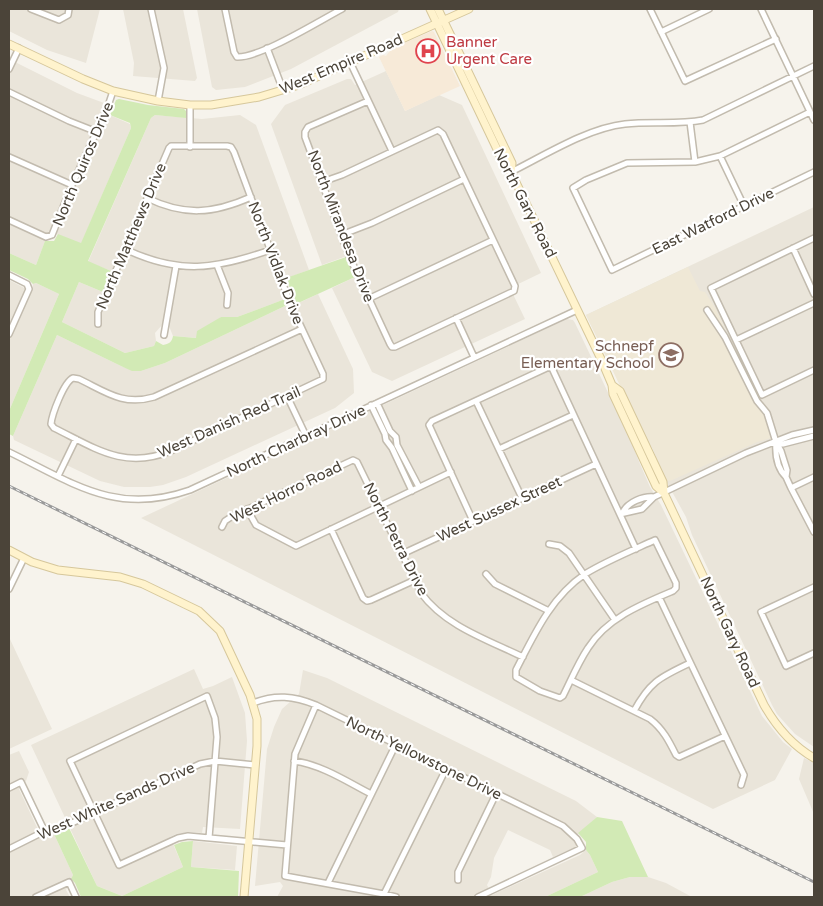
<svg xmlns="http://www.w3.org/2000/svg" width="823" height="906" font-family="'Varela Round',sans-serif">
  <rect width="100%" height="100%" fill="#f6f3ec"/>
  <path fill="#eae5da" d="M9,9H100L86,63L47,50L9,31Z
    M123,9H183L197,78L195,81L133,76L134,63Z
    M197,9H399L398,12L291,69L245,87L216,90L212,87Z
    M9,59L77,93L104,103L101,111L130,124L131,128L81,244L49,231L36,265L9,253Z
    M386,71L405,111L439,95L462,105L541,273L510,288L525,319L392,381L372,372L332,288L355,277L363,271L355,253L322,265L271,124L285,105L347,79H351L355,85Z
    M155,115L202,119L240,115L256,125L309,270L279,281L285,299L237,317H221L197,338L173,336L169,326L162,325L155,333L156,341L154,346L125,353L62,322L79,282L110,295L119,274L88,262L151,118Z
    M814,207V747L795,734L777,714L772,705L692,535L686,517L665,479L653,449L586,315Z
    M9,280L32,292L33,284L36,283L59,294L9,411Z
    M318,294L353,369L354,393L335,408L186,477L163,485L150,487H124L100,481L14,440L13,436L57,335L123,367L141,371L165,363L287,305L288,308Z
    M567,319L573,320L575,323L631,441L640,464L650,487L661,505L762,716L783,742L792,749L775,780L713,809L141,518Z
    M9,637L52,729L9,749Z
    M194,669L203,689L213,686L232,677L245,713L247,741L240,829L203,827L202,833L190,832L176,834L170,837L183,867L122,896L97,886L31,745Z
    M303,670L327,678L576,801L597,817L573,839L576,843V847L553,857L550,850L508,830L494,858L491,877L487,885L492,895L580,855L586,850L590,855L598,872L545,897H277L283,886L280,882L255,886L267,749L274,727L282,709L299,694Z
    M19,751L29,772L26,781L19,789L42,838L54,834L73,875L66,890L70,897H9V755Z
    M804,758L814,763V814L799,779Z
    M193,841L237,846L235,870L191,867Z
    M630,877H648L666,883L692,897H580L612,882Z"/>
  <path fill="#f7ead8" d="M432,31L434,32L460,86L405,111L379,57L383,55L386,56L392,48Z"/>
  <path fill="#efe8d6" d="M688,267L700,291L705,292L715,308L756,395L770,412L778,436L757,442L670,481H666L653,449L635,417L586,315Z"/>
  <path fill="#d2eab5" d="M119,99L148,105L184,109L187,112L186,118L155,115L151,118L88,261L111,271L103,292L79,282L62,322L125,353L154,346L156,341L163,345C169,344 172,342 173,336L196,338L197,331L221,317H237L285,299L287,305L165,363L141,371H132L123,367L57,335L13,436L9,434V411L59,294L36,283L33,284L28,279L9,270V253L36,265L45,241H54L58,234L81,243L131,128L130,123L110,115L116,100Z
    M346,257L355,277L296,304L286,278Z
    M597,817L622,821L648,877H630L612,882L580,897H545L598,872L590,855L586,850V842L578,833Z
    M69,828L97,886L122,896L183,867L174,845L182,842L193,841L191,867L239,871L238,897H81L75,883L71,879L73,875L54,834Z"/>
  <g fill="none" stroke-linecap="round" stroke-linejoin="round">
    <g stroke="#c2bbae" stroke-width="8">
      <path id="street" d="M31,9L59,20L68,15L69,9
        M151,9L164,68L158,101
        M225,9L234,52L237,57C260,58 319,21 342,9
        M650,9L685,81L776,39
        M761,9L814,120
        M661,32L709,9
        M267,48L283,90
        M350,62L392,151
        M9,69L19,48
        M9,92L69,121L97,132
        M810,112L720,156L695,162L627,163L586,180L573,188L612,270L814,172
        M690,122L695,162
        M190,147V105
        M720,156L744,206
        M9,157L72,185
        M511,172C545,155 588,128 625,124C651,121 677,125 703,120L814,66
        M322,182L342,175L438,130L443,134L515,286L514,291L395,347H392L390,344L350,258L305,137V132L308,127L368,101
        M147,198C184,216 213,214 251,197
        M9,220L46,237L52,235L72,185L107,109L113,91
        M341,235L372,223L464,179
        M814,238L711,288L762,395L814,370
        M793,248L814,294
        M125,249C179,275 216,269 270,250
        M217,265L228,293L227,305
        M9,275L27,284L29,289L9,334
        M368,299L493,240
        M707,310L725,337L757,401L767,413L776,442L781,451L787,470L786,477L791,488L814,532
        M456,318L474,357
        M98,324V312L169,148L171,146H227L231,147L234,152L290,303L323,374V379L171,451C124,470 95,448 54,428L51,424C52,414 64,382 73,378L79,379C106,392 123,406 154,397L302,329
        M164,335L176,266
        M736,340L814,303
        M287,396L306,436
        M476,401L522,498
        M377,403L390,431L396,437L397,445L419,487
        M371,405L385,434L386,440L392,448L412,491
        M776,442L783,444L814,436
        M776,442C775,455 777,468 786,477
        M499,449L573,415
        M9,452C73,483 116,516 190,490L577,310
        M58,476L76,439
        M791,488L814,477
        M247,509L256,525L296,546L451,472
        M623,512C628,502 643,496 654,497
        M620,514L642,509L654,497L746,453L792,435L814,430
        M473,521L429,425L432,421L551,366L636,549
        M222,527L225,521L231,517L353,460L357,462L421,593C445,626 488,640 523,657
        M331,529L363,598L367,601L371,600L415,580
        M655,540L676,583V588L673,591C642,604 607,618 588,648C578,663 571,680 563,696L560,698L540,691L516,677V670C534,635 551,597 585,574C606,561 633,550 655,540Z
        M549,544L560,546L569,553L615,620
        M402,554L596,464
        M486,574L495,584L549,611
        M814,587L761,612L786,666L814,653
        M9,589L24,558
        M659,597L744,775L741,785
        M571,680L650,719C663,729 669,741 676,755L679,757L725,736
        M253,703C275,694 294,696 316,705L563,826L577,839L582,848L478,897
        M316,705L295,754L285,876L384,894L396,897
        M634,711C650,681 661,677 690,663
        M294,761C322,765 346,781 371,794
        M9,788L21,782L45,832
        M209,838L217,737L215,718L207,696L70,761L119,865L178,838L188,836L287,845
        M9,849L39,834L74,822L200,764L215,761L255,765
        M458,880V872L496,794
        M328,883L396,744
        M384,894L446,769
        M36,897L69,882L76,897"/>
    </g>
    <g stroke="#d6c79b" stroke-width="9">
      <path id="secondary" d="M430,9L506,168L511,172L601,359L612,385L613,394L656,486L664,493
        M438,9L512,163L511,172
        M9,44L83,79L113,91L158,101L190,105H211L259,97L299,85L469,9
        M612,385L620,391L663,482L664,493L764,705C776,726 793,746 814,758
        M9,550L32,562L58,570L120,577L143,584L199,611L220,631L250,695L257,719V746L244,897"/>
    </g>
    <use href="#street" stroke="#fff" stroke-width="5"/>
    <use href="#secondary" stroke="#fff3cd" stroke-width="7"/>
    <g stroke="#9a9a9a" stroke-width="3">
      <path id="rail" d="M9,486L814,882"/>
    </g>
    <use href="#rail" stroke="#fff" stroke-width="1" stroke-dasharray="4" stroke-linecap="butt"/>
  </g>
  <defs>
    <g id="hospital-ring" transform="scale(1.25)"><circle r="9.5" fill="#fff" stroke="#e0444e" stroke-width="1.5"/><path d="M-5-5h3v3.5h4V-5h3V5h-3V1.5h-4V5h-3Z" fill="#e0444e"/></g>
    <g id="school-ring" transform="scale(1.25)"><circle r="9.5" fill="#fff" stroke="#8d6e63" stroke-width="1.5"/><path d="M0-5L7-2L0 1L-7-2ZM-4 1L0 2.5L4 1V4Q0 6-4 4Z" fill="#8d6e63"/></g>
  </defs>
  <g fill-rule="evenodd">
    <use href="#hospital-ring" x="428" y="51"/>
    <use href="#school-ring" x="671" y="355"/>
  </g>
  <g text-anchor="middle" dominant-baseline="central" stroke-width="4.5" stroke-linejoin="round" paint-order="stroke">
    <g font-size="15" fill="#be3a42" stroke="#fff" text-anchor="start">
      <text x="446" y="42">Banner<tspan x="446" dy="17">Urgent Care</tspan></text>
    </g>
    <g font-size="15" fill="#4b4439" stroke="#fff">
      <text transform="translate(341 64) rotate(-23)">West Empire Road</text>
      <text transform="translate(83 164) rotate(-67)">North Quiros Drive</text>
      <text transform="translate(525 203) rotate(63)">North Gary Road</text>
      <text transform="translate(713 221) rotate(-26)">East Watford Drive</text>
      <text transform="translate(341 226) rotate(69)">North Mirandesa Drive</text>
      <text transform="translate(131 236) rotate(-67)">North Matthews Drive</text>
      <text transform="translate(276 263) rotate(69)">North Vidlak Drive</text>
      <text transform="translate(229 422) rotate(-24)">West Danish Red Trail</text>
      <text transform="translate(296 441) rotate(-25)">North Charbray Drive</text>
      <text transform="translate(286 492) rotate(-26)">West Horro Road</text>
      <text transform="translate(499 509) rotate(-25)">West Sussex Street</text>
      <text transform="translate(396 539) rotate(63)">North Petra Drive</text>
      <text transform="translate(730 632) rotate(65)">North Gary Road</text>
      <text transform="translate(424 758) rotate(26)">North Yellowstone Drive</text>
      <text transform="translate(116 801) rotate(-24)">West White Sands Drive</text>
    </g>
    <g font-size="15" fill="#785e54" stroke="#fff" text-anchor="end">
      <text x="654" y="346">Schnepf<tspan x="654" dy="17">Elementary School</tspan></text>
    </g>
  </g>
  <rect width="823" height="906" fill="none" stroke="#4b4439" stroke-width="20"/>
</svg>
